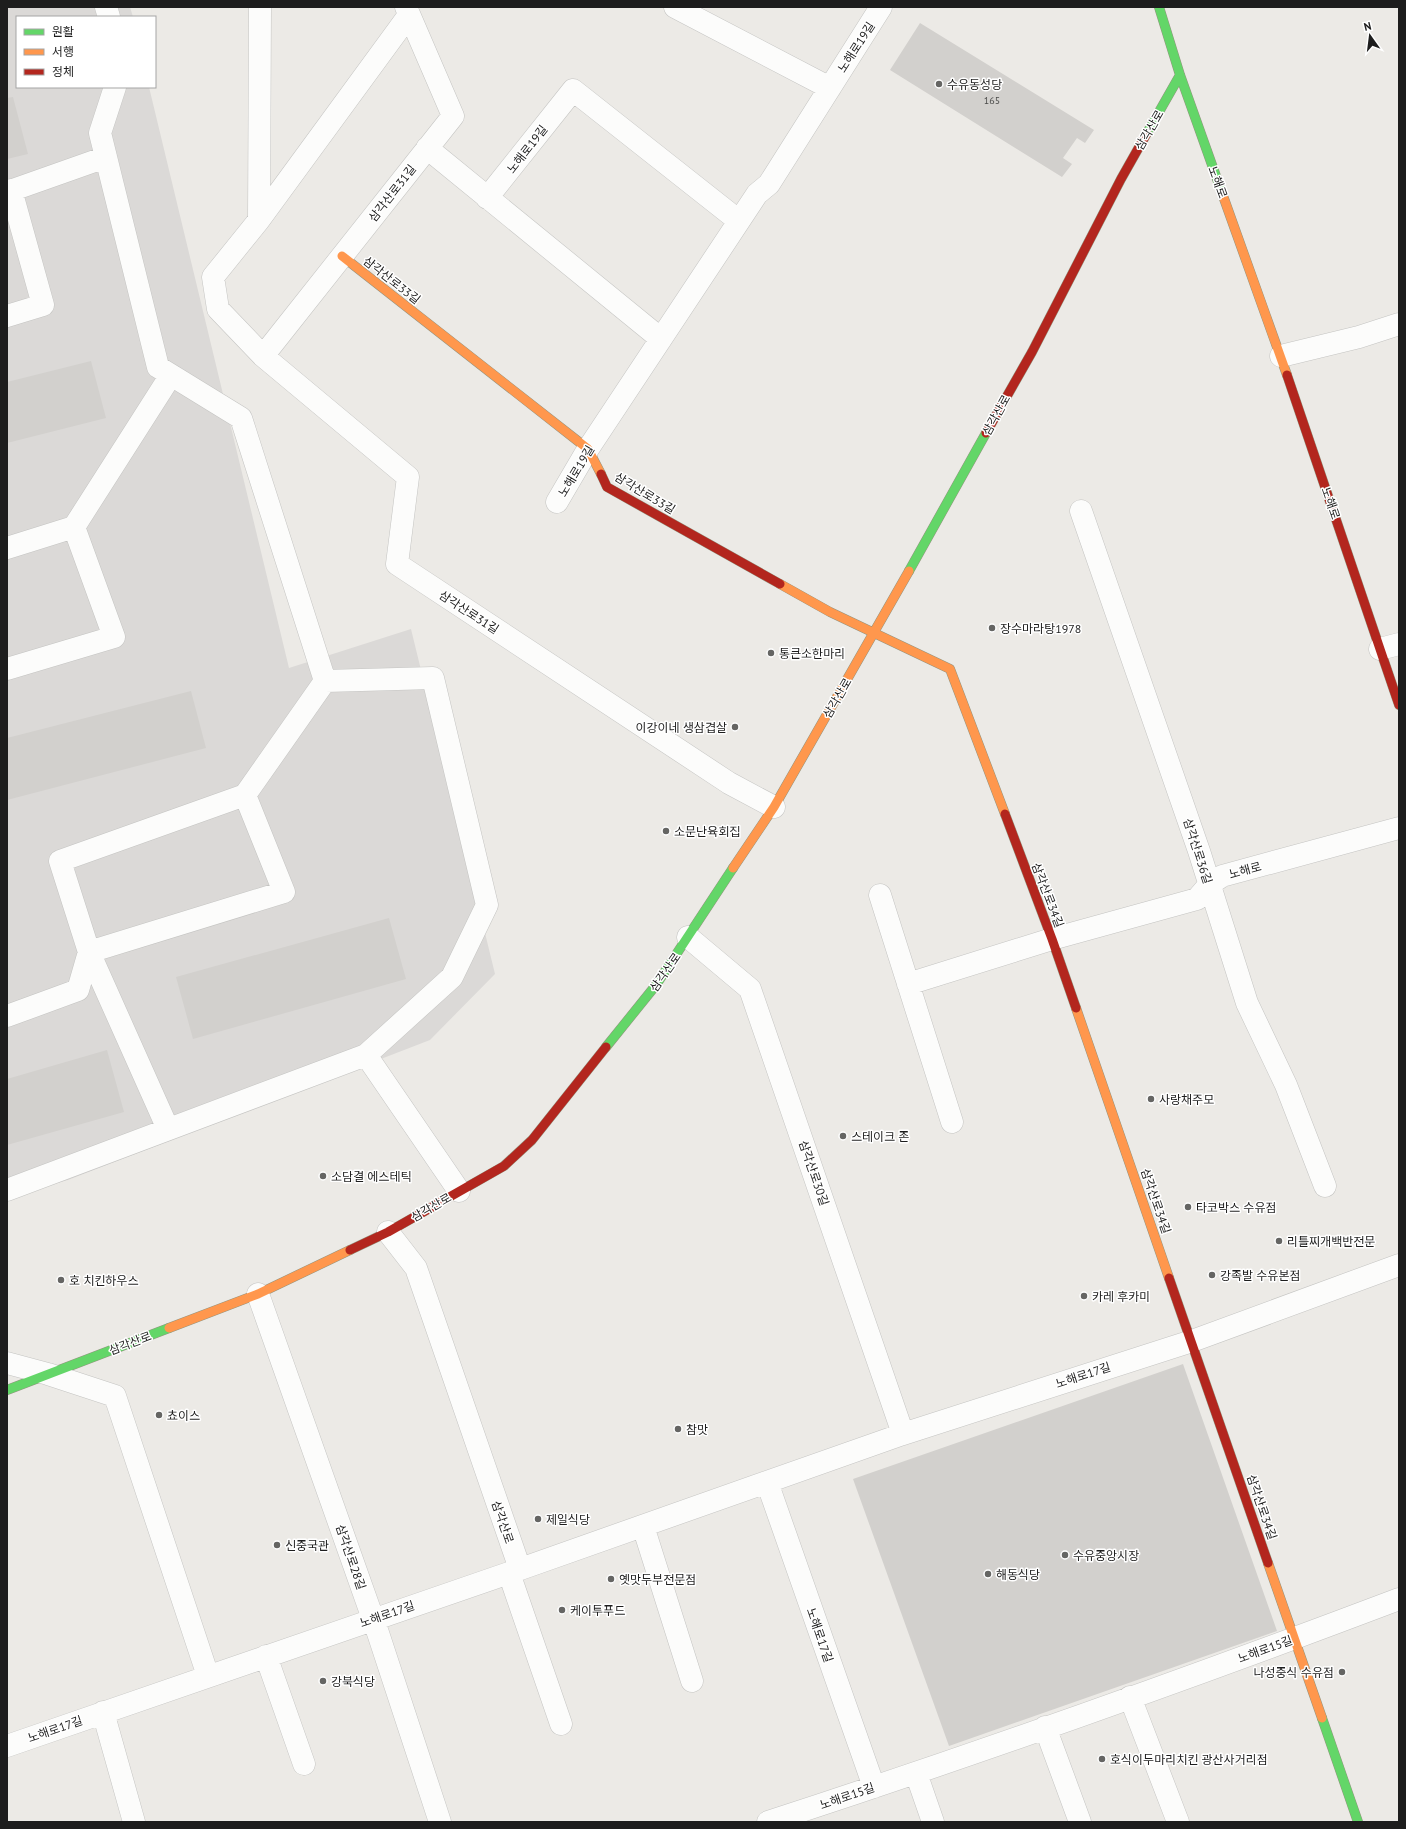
<svg xmlns="http://www.w3.org/2000/svg" width="1406" height="1829" font-family="'PT Sans','Noto Sans KR',sans-serif">
  <rect width="100%" height="100%" fill="#eceae6"/>
  <path fill="#dbd9d7" d="M7,7H130L133,17H17V87H149L289,668L411,629L495,974L430,1040L68,1180L7,1197Z"/>
  <path fill="#d2d0cd" d="M920,23L1094,130L1085,143L1077,138L1063,158L1072,164L1062,177L890,70Z
    M13,97L28,154L7,159V98Z
    M91,361L106,418L7,443V382Z
    M191,691L206,748L7,800V738Z
    M389,918L406,979L193,1039L176,977Z
    M107,1050L124,1112L7,1145V1079Z
    M1183,1364L1277,1631L949,1746L853,1479Z"/>
  <g fill="none" stroke-linecap="round" stroke-linejoin="round">
    <g stroke="#c4c4c2" stroke-width="23">
      <path id="street" d="M106,7L109,17
        M260,7L259,220L213,277L218,309L263,356L408,477L397,564L729,783L774,807
        M675,7L830,88
        M115,87L100,133L158,367L241,418L325,681
        M427,148L661,339
        M7,192L106,157
        M487,198L573,90L739,221
        M259,220L409,15
        M7,316L43,305L11,190
        M263,356L453,116L406,7
        M1281,356L1359,337L1399,324
        M557,502L588,449L757,194L769,184L881,7
        M1081,511L1199,851L1247,1003L1286,1085L1325,1186
        M7,548L74,527L171,375
        M1380,649L1399,644
        M7,669L114,637L74,527
        M245,795L284,892L89,952L60,861L245,795L325,681
        M880,895L952,1122
        M688,937L750,989L903,1434
        M89,952L168,1129
        M908,984L1052,939L1197,899L1209,885L1222,876L1399,828
        M7,1016L78,990L89,952
        M366,1055L459,1191
        M7,1190L366,1055L452,977L487,905L433,678L325,681
        M388,1232L416,1268L520,1569
        M258,1294L378,1633L440,1822
        M7,1363L48,1374L115,1396L208,1676
        M767,1482L874,1787
        M643,1526L692,1681
        M509,1573L561,1724
        M266,1656L304,1764
        M1130,1697L1178,1822
        M103,1712L134,1822
        M1045,1727L1080,1822
        M7,1746L509,1573L903,1434L1192,1341L1399,1265
        M916,1773L933,1822
        M768,1822C980,1753 1190,1678 1399,1599"/>
    </g>
    <g stroke="#93947f" stroke-width="10">
      <path id="fast" d="M1159,7L1180,75L1222,193
        M1147,133L1180,75
        M909,571L986,433
        M606,1047L656,985L733,868
        M7,1390L169,1328
        M1322,1718L1358,1822"/>
    </g>
    <g stroke="#93947f" stroke-width="10">
      <path id="slow" d="M1222,193L1287,375
        M342,256L588,449L601,474
        M780,584L830,612L950,669L1005,814
        M733,868L774,807L909,571
        M1076,1008L1169,1278
        M169,1328L258,1294L350,1250
        M1268,1563L1322,1718"/>
    </g>
    <g stroke="#93947f" stroke-width="10">
      <path id="jam" d="M1287,375L1399,705
        M986,433L1032,352L1121,179L1147,133
        M601,474L607,487L780,584
        M1005,814L1052,939L1076,1008
        M350,1250L388,1232L504,1166L532,1140L606,1047
        M1169,1278L1268,1563"/>
    </g>
    <use href="#street" stroke="#fcfcfb" stroke-width="22"/>
    <use href="#fast" stroke="#63d668" stroke-width="9"/>
    <use href="#slow" stroke="#ff974d" stroke-width="9"/>
    <use href="#jam" stroke="#b3261e" stroke-width="9"/>
  </g>
  <g fill="#656563" stroke="#fff" stroke-width="1.5">
    <circle cx="939" cy="84" r="4"/>
    <circle cx="992" cy="628" r="4"/>
    <circle cx="771" cy="653" r="4"/>
    <circle cx="735" cy="727" r="4"/>
    <circle cx="666" cy="831" r="4"/>
    <circle cx="1151" cy="1099" r="4"/>
    <circle cx="843" cy="1136" r="4"/>
    <circle cx="323" cy="1176" r="4"/>
    <circle cx="1188" cy="1207" r="4"/>
    <circle cx="1279" cy="1241" r="4"/>
    <circle cx="1212" cy="1275" r="4"/>
    <circle cx="61" cy="1280" r="4"/>
    <circle cx="1084" cy="1296" r="4"/>
    <circle cx="159" cy="1415" r="4"/>
    <circle cx="678" cy="1429" r="4"/>
    <circle cx="538" cy="1519" r="4"/>
    <circle cx="277" cy="1545" r="4"/>
    <circle cx="1065" cy="1555" r="4"/>
    <circle cx="988" cy="1574" r="4"/>
    <circle cx="611" cy="1579" r="4"/>
    <circle cx="562" cy="1610" r="4"/>
    <circle cx="1342" cy="1672" r="4"/>
    <circle cx="323" cy="1681" r="4"/>
    <circle cx="1102" cy="1759" r="4"/>
  </g>
  <g text-anchor="middle" dominant-baseline="central" stroke-width="3" stroke-linejoin="round" paint-order="stroke">
    <g font-size="10" fill="#4a4a49">
      <text x="992" y="100">165</text>
    </g>
    <g font-size="12" fill="#1d1d1d" stroke="#fff">
      <text transform="translate(856 47) rotate(-57)">노해로19길</text>
      <text transform="translate(1149 130) rotate(-60)">삼각산로</text>
      <text transform="translate(527 149) rotate(-52)">노해로19길</text>
      <text transform="translate(1218 182) rotate(70)">노해로</text>
      <text transform="translate(392 193) rotate(-52)">삼각산로31길</text>
      <text transform="translate(392 280) rotate(38)">삼각산로33길</text>
      <text transform="translate(996 415) rotate(-61)">삼각산로</text>
      <text transform="translate(576 471) rotate(-59)">노해로19길</text>
      <text transform="translate(645 493) rotate(31)">삼각산로33길</text>
      <text transform="translate(1331 503) rotate(71)">노해로</text>
      <text transform="translate(469 612) rotate(33)">삼각산로31길</text>
      <text transform="translate(837 698) rotate(-60)">삼각산로</text>
      <text transform="translate(1198 851) rotate(72)">삼각산로36길</text>
      <text transform="translate(1245 870) rotate(-15)">노해로</text>
      <text transform="translate(1048 895) rotate(69)">삼각산로34길</text>
      <text transform="translate(665 972) rotate(-55)">삼각산로</text>
      <text transform="translate(814 1173) rotate(71)">삼각산로30길</text>
      <text transform="translate(1156 1201) rotate(71)">삼각산로34길</text>
      <text transform="translate(431 1207) rotate(-30)">삼각산로</text>
      <text transform="translate(130 1343) rotate(-21)">삼각산로</text>
      <text transform="translate(1083 1375) rotate(-18)">노해로17길</text>
      <text transform="translate(1262 1507) rotate(71)">삼각산로34길</text>
      <text transform="translate(503 1522) rotate(71)">삼각산로</text>
      <text transform="translate(351 1557) rotate(71)">삼각산로28길</text>
      <text transform="translate(387 1614) rotate(-19)">노해로17길</text>
      <text transform="translate(820 1635) rotate(71)">노해로17길</text>
      <text transform="translate(1265 1649) rotate(-20)">노해로15길</text>
      <text transform="translate(55 1729) rotate(-19)">노해로17길</text>
      <text transform="translate(847 1796) rotate(-19)">노해로15길</text>
    </g>
    <g font-size="12" fill="#1d1d1d" stroke="#fff" text-anchor="start">
      <text x="947" y="84">수유동성당</text>
      <text x="1000" y="628">장수마라탕1978</text>
      <text x="779" y="653">통큰소한마리</text>
      <text x="727" y="727" text-anchor="end">이강이네 생삼겹살</text>
      <text x="674" y="831">소문난육회집</text>
      <text x="1159" y="1099">사랑채주모</text>
      <text x="851" y="1136">스테이크 존</text>
      <text x="331" y="1176">소담결 에스테틱</text>
      <text x="1196" y="1207">타코박스 수유점</text>
      <text x="1287" y="1241">리틀찌개백반전문</text>
      <text x="1220" y="1275">강족발 수유본점</text>
      <text x="69" y="1280">호 치킨하우스</text>
      <text x="1092" y="1296">카레 후카미</text>
      <text x="167" y="1415">쵸이스</text>
      <text x="686" y="1429">참맛</text>
      <text x="546" y="1519">제일식당</text>
      <text x="285" y="1545">신중국관</text>
      <text x="1073" y="1555">수유중앙시장</text>
      <text x="996" y="1574">해동식당</text>
      <text x="619" y="1579">옛맛두부전문점</text>
      <text x="570" y="1610">케이투푸드</text>
      <text x="1334" y="1672" text-anchor="end">나성중식 수유점</text>
      <text x="331" y="1681">강북식당</text>
      <text x="1110" y="1759">호식이두마리치킨 광산사거리점</text>
    </g>
  </g>
  <rect width="1406" height="1829" fill="none" stroke="#1d1d1d" stroke-width="16"/>
  <rect x="16" y="16" width="140" height="72" fill="#ffffff" stroke="#a5a5a5"/>
  <rect x="24" y="29" width="20" height="6" fill="#63d668" stroke="#a5a5a5"/>
  <text x="52" y="36" font-size="12" fill="#1d1d1d">원활</text>
  <rect x="24" y="49" width="20" height="6" fill="#ff974d" stroke="#a5a5a5"/>
  <text x="52" y="56" font-size="12" fill="#1d1d1d">서행</text>
  <rect x="24" y="69" width="20" height="6" fill="#b3261e" stroke="#a5a5a5"/>
  <text x="52" y="76" font-size="12" fill="#1d1d1d">정체</text>
  <g transform="translate(1370 36) rotate(346)" stroke="#ffffff" stroke-width="3" paint-order="stroke">
  <path d="M0-3L7 15L0 10L-7 15Z" fill="#1d1d1d"/>
  <text y="-6" font-size="11" font-weight="bold" text-anchor="middle" fill="#1d1d1d">N</text>
  </g>
</svg>
